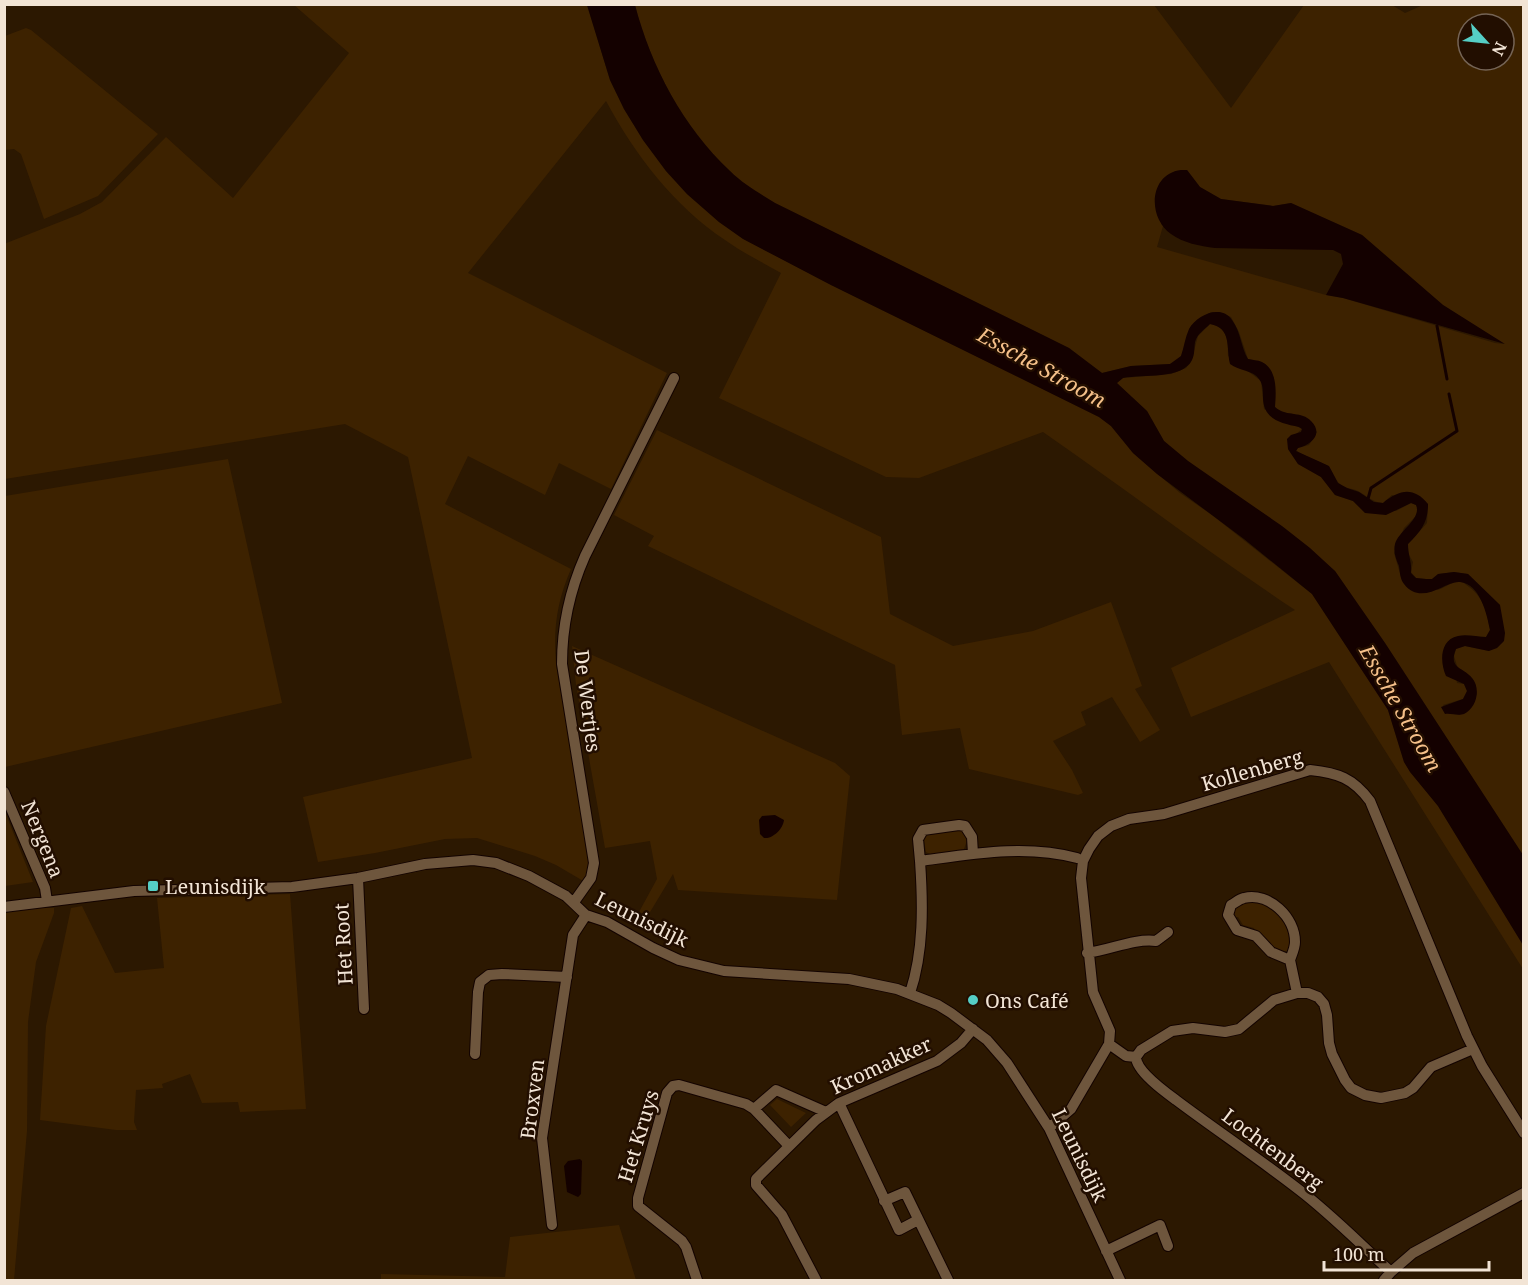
<svg xmlns="http://www.w3.org/2000/svg" width="1528" height="1285" font-family="'Noto Serif',serif">
  <rect width="100%" height="100%" fill="#2c1801"/>
  <path fill="#3d2200" fill-rule="evenodd" d="M294,5H587L610,80L624,109L643,140L666,171L687,194L719,222L744,239L831,285L1099,417L1111,426L1133,453L1180,493L1212,515L1312,594L1388,710L1404,762L1410,771L1438,806L1523,945V969L1329,662L1191,717L1171,668L1295,610C1209,553 1127,490 1043,432L919,478L886,477L719,398L781,273C762,262 743,253 725,240C674,206 635,155 606,101L468,273L667,373L611,489L559,463L545,495L468,456L445,504L571,569C557,601 553,629 556,664L590,864L585,882L556,865L535,856L477,838L445,839L375,853L318,862L303,797L472,758L408,457L345,424L5,479L4,244L80,214L102,202L166,137L233,198L349,53Z
    M635,5H1154L1231,108L1304,5H1392L1405,13L1423,5H1523L1524,390L1522,392L1524,395L1523,855L1385,643L1335,571L1188,461L1164,441L1147,411L1116,383L1123,378L1171,374L1186,368L1191,362L1198,336L1210,324C1228,327 1228,341 1228,356L1261,381L1264,409L1302,429L1296,434L1288,449L1298,464L1321,477L1335,495L1353,501L1359,506L1396,511L1411,503L1416,505L1418,509L1416,516L1404,528L1394,553L1401,577L1438,590C1444,588 1450,583 1456,582C1462,580 1465,584 1469,587C1484,598 1487,613 1490,630L1486,637L1468,636L1450,640L1457,683L1464,684L1467,691L1463,699L1443,705L1448,713L1460,715L1477,694L1473,679L1458,669L1454,656L1456,649L1465,646L1489,651L1500,605L1468,574L1454,572L1439,574L1432,579H1426L1416,578L1411,572L1413,562L1408,553V544L1427,523L1428,504L1392,495L1383,503C1372,502 1367,496 1358,491C1352,488 1345,489 1340,484C1334,479 1333,469 1326,465C1318,460 1301,455 1296,450L1298,448L1309,445L1317,432L1300,415L1280,412L1275,407L1274,379L1265,364L1248,359L1239,332L1231,317L1220,312H1211L1194,323L1181,356L1178,360L1170,364L1131,366L1102,373L1069,348L775,203C759,193 743,184 730,171C683,127 651,66 635,5ZM1468,24H1504V60H1468ZM1187,170L1200,187L1221,199L1273,206L1291,203L1362,235L1443,305L1504,344L1495,343L1343,298L1326,295L1157,247L1163,226L1161,224Z
    M26,28L31,30L158,134L98,196L44,219L21,154L14,149L5,150V36Z
    M657,430L881,537L890,614L953,646L1033,631L1111,602L1142,686L1135,689L1160,730L1140,742L1112,697L1081,712L1086,725L1053,741L1072,770L1083,793L1078,795L969,769L960,728L902,735L895,665L648,546L654,536L614,515Z
    M228,459L282,703L5,767V496Z
    M572,646L835,763L850,776L837,900L678,890L673,874L641,927L633,923L657,879L650,841L605,848L576,685Z
    M5,812L33,882L5,886Z
    M960,830L963,831L967,840L964,849L932,855L926,852L924,840L927,835Z
    M290,894L306,1109L240,1112L238,1102L202,1103L190,1074L162,1084L163,1088L136,1090L134,1122L137,1130H116L40,1120L46,1026L71,908L82,906L115,973L164,968L157,898Z
    M1249,902C1271,903 1281,912 1288,932C1291,939 1291,945 1287,951L1279,952L1255,931L1254,928L1243,925L1238,917H1233V908L1241,904Z
    M31,908H54V913L36,962L28,1022L27,1131L14,1280H4V911Z
    M777,1099L806,1113L791,1127L770,1105Z
    M619,1225L636,1280H381V1274L505,1277L510,1237Z"/>
  <path fill="#140100" d="M587,5H635C651,66 683,127 730,171C743,184 759,193 775,203L1069,348L1102,373L1131,366L1170,364L1181,356C1184,347 1185,338 1189,329C1197,315 1221,304 1232,320C1241,332 1241,348 1248,359C1252,360 1258,360 1262,362C1278,370 1276,393 1275,407C1286,417 1302,411 1311,421C1324,434 1311,445 1298,448L1296,451L1329,466L1338,483L1347,488L1359,492L1374,502L1383,503C1400,489 1414,487 1428,504C1428,523 1421,531 1408,544C1408,555 1412,562 1411,573L1416,578L1426,579H1432L1438,574L1454,572L1468,574L1500,605L1505,633L1504,641L1497,648L1489,651L1465,646L1456,649C1448,669 1463,667 1472,678C1481,688 1477,708 1464,714C1458,716 1451,713 1445,714L1441,707L1463,699L1467,691L1464,684L1446,676C1440,663 1439,640 1458,636C1467,634 1477,637 1486,637L1490,630C1487,614 1480,584 1460,582C1446,580 1422,607 1404,584C1400,579 1400,572 1399,566C1396,559 1393,552 1395,544C1399,530 1422,519 1416,505L1411,503L1386,515L1365,513L1353,501L1335,495L1321,477L1298,464L1288,449L1287,439L1291,435L1301,432L1302,429L1299,427C1280,423 1263,419 1263,397C1263,391 1263,384 1259,379C1253,370 1239,371 1230,364C1226,347 1232,328 1210,324C1205,329 1197,334 1195,342C1194,348 1195,354 1192,360C1182,380 1143,374 1123,378L1117,383L1147,411L1164,441L1188,461L1282,526L1310,548L1335,571L1385,643L1523,855V945L1438,806L1410,772L1404,762L1388,710L1312,594L1244,539L1157,474L1133,453L1111,426L1099,417L831,285L743,239L719,222L687,194L666,171L643,140L624,109L610,80Z
    M1181,170H1187L1200,187L1221,199L1273,206L1291,203L1362,235L1443,305L1505,344L1343,298L1326,295L1343,264L1341,254L1333,250L1215,248C1200,246 1183,243 1171,234C1147,217 1149,174 1181,170Z
    M775,815L784,820C783,829 773,839 764,838L760,834L759,820L762,816Z
    M580,1159L582,1161L581,1194L578,1197L567,1192L564,1166L568,1161Z"/>
  <g fill="none" stroke-linecap="round" stroke-linejoin="round">
    <path stroke="#140100" stroke-width="3" d="M1437,326L1447,379
      M1368,499L1371,488L1457,431L1449,394"/>
    <g stroke="#130300" stroke-width="12">
      <path id="minor" d="M4,792L45,888L47,901
        M920,861L918,839L923,830L959,825L965,826L972,837L973,854
        M358,878L364,1009
        M574,902L591,878L594,863L562,664C562,625 569,592 585,556L674,378
        M4,907L134,891L292,887L358,878L425,864L473,860L496,863L529,876L566,896L586,915L607,922L653,948L679,960L724,971L849,979L897,989L938,1005L951,1013L987,1040L1007,1063L1049,1128L1120,1280
        M1087,953C1110,950 1135,938 1156,941L1168,932
        M1290,960C1292,954 1295,948 1295,942C1295,917 1269,892 1244,898C1239,899 1235,903 1231,905L1228,915L1237,930L1256,936L1271,952L1290,960L1297,993
        M910,993C924,951 923,904 920,861C972,854 1025,844 1077,858
        M1109,1044L1126,1056L1136,1057
        M475,1054L478,992L480,982L489,975L502,974L567,977
        M1136,1057L1141,1050L1172,1031L1193,1028L1225,1032L1239,1029L1274,1000L1297,993H1308L1318,997L1324,1004L1327,1015L1329,1043L1332,1054L1345,1080L1351,1088L1365,1095L1381,1098L1405,1093L1413,1088L1431,1067L1473,1049
        M1136,1057C1136,1071 1165,1092 1176,1100C1216,1130 1258,1158 1298,1189C1331,1214 1360,1244 1391,1272
        M839,1103L899,1230L918,1220
        M754,1109L776,1090L826,1112
        M1049,1128L1071,1109L1109,1044L1110,1031L1093,992L1081,878L1083,861L1089,849L1098,836L1111,826L1129,819L1164,814L1310,770C1338,773 1353,778 1370,801L1467,1036L1482,1066L1524,1133
        M884,1201L905,1192L948,1280
        M552,1225L542,1138L573,935L586,915
        M1106,1251L1160,1225L1168,1246
        M697,1280L686,1247L682,1241L638,1206V1198L667,1093L673,1086L679,1085L746,1104L754,1109L789,1146
        M816,1280L782,1215L756,1185V1179L816,1120L839,1103L937,1061L961,1043L973,1029
        M1384,1280L1391,1272L1413,1253L1524,1193"/>
    </g>
    <use href="#minor" stroke="#6e563d" stroke-width="10"/>
  </g>
  <g fill="#55cec5" stroke="#220e00" stroke-width="2">
    <rect x="147" y="880" width="12" height="12" rx="3"/>
    <circle cx="973" cy="1000" r="6"/>
  </g>
  <g text-anchor="middle" dominant-baseline="central" stroke-width="5" stroke-linejoin="round" paint-order="stroke">
    <g font-size="20" fill="#f2e4d5" stroke="#220e00">
      <text transform="translate(588 701) rotate(83)">De Wertjes</text>
      <text transform="translate(1252 770) rotate(-16)">Kollenberg</text>
      <text transform="translate(43 839) rotate(68)">Nergena</text>
      <text transform="translate(642 919) rotate(26)">Leunisdijk</text>
      <text transform="translate(343 944) rotate(-93)">Het Root</text>
      <text transform="translate(881 1065) rotate(-25)">Kromakker</text>
      <text transform="translate(532 1099) rotate(-83)">Broxven</text>
      <text transform="translate(638 1136) rotate(-73)">Het Kruys</text>
      <text transform="translate(1273 1149) rotate(37)">Lochtenberg</text>
      <text transform="translate(1080 1155) rotate(64)">Leunisdijk</text>
    </g>
    <g font-size="20" fill="#f2e4d5" stroke="#220e00" text-anchor="start">
      <text x="165" y="886">Leunisdijk</text>
      <text x="985" y="1000">Ons Café</text>
    </g>
    <g font-size="21" font-style="italic" fill="#f5c089" stroke="#220e00">
      <text transform="translate(1042 367) rotate(29)">Essche Stroom</text>
      <text transform="translate(1401 708) rotate(60)">Essche Stroom</text>
    </g>
  </g>
  <rect width="1528" height="1285" fill="none" stroke="#f2e4d5" stroke-width="12"/>
  <g transform="translate(1486 42) rotate(117)"><circle r="28" fill="#220e00" stroke="#756455" stroke-width="1.5"/>
  <path d="M0-4.5L10 22L0 15L-10 22Z" fill="#55cec5"/>
  <text y="-9" font-size="16" font-weight="bold" text-anchor="middle" fill="#f2e4d5">N</text>
  </g>
  <path d="M1324 1261v9h165v-9" fill="none" stroke="#f2e4d5" stroke-width="3"/>
  <text x="1333" y="1261" font-size="18" fill="#f2e4d5" stroke="#220e00" stroke-width="4.5" paint-order="stroke">100 m</text>
</svg>
